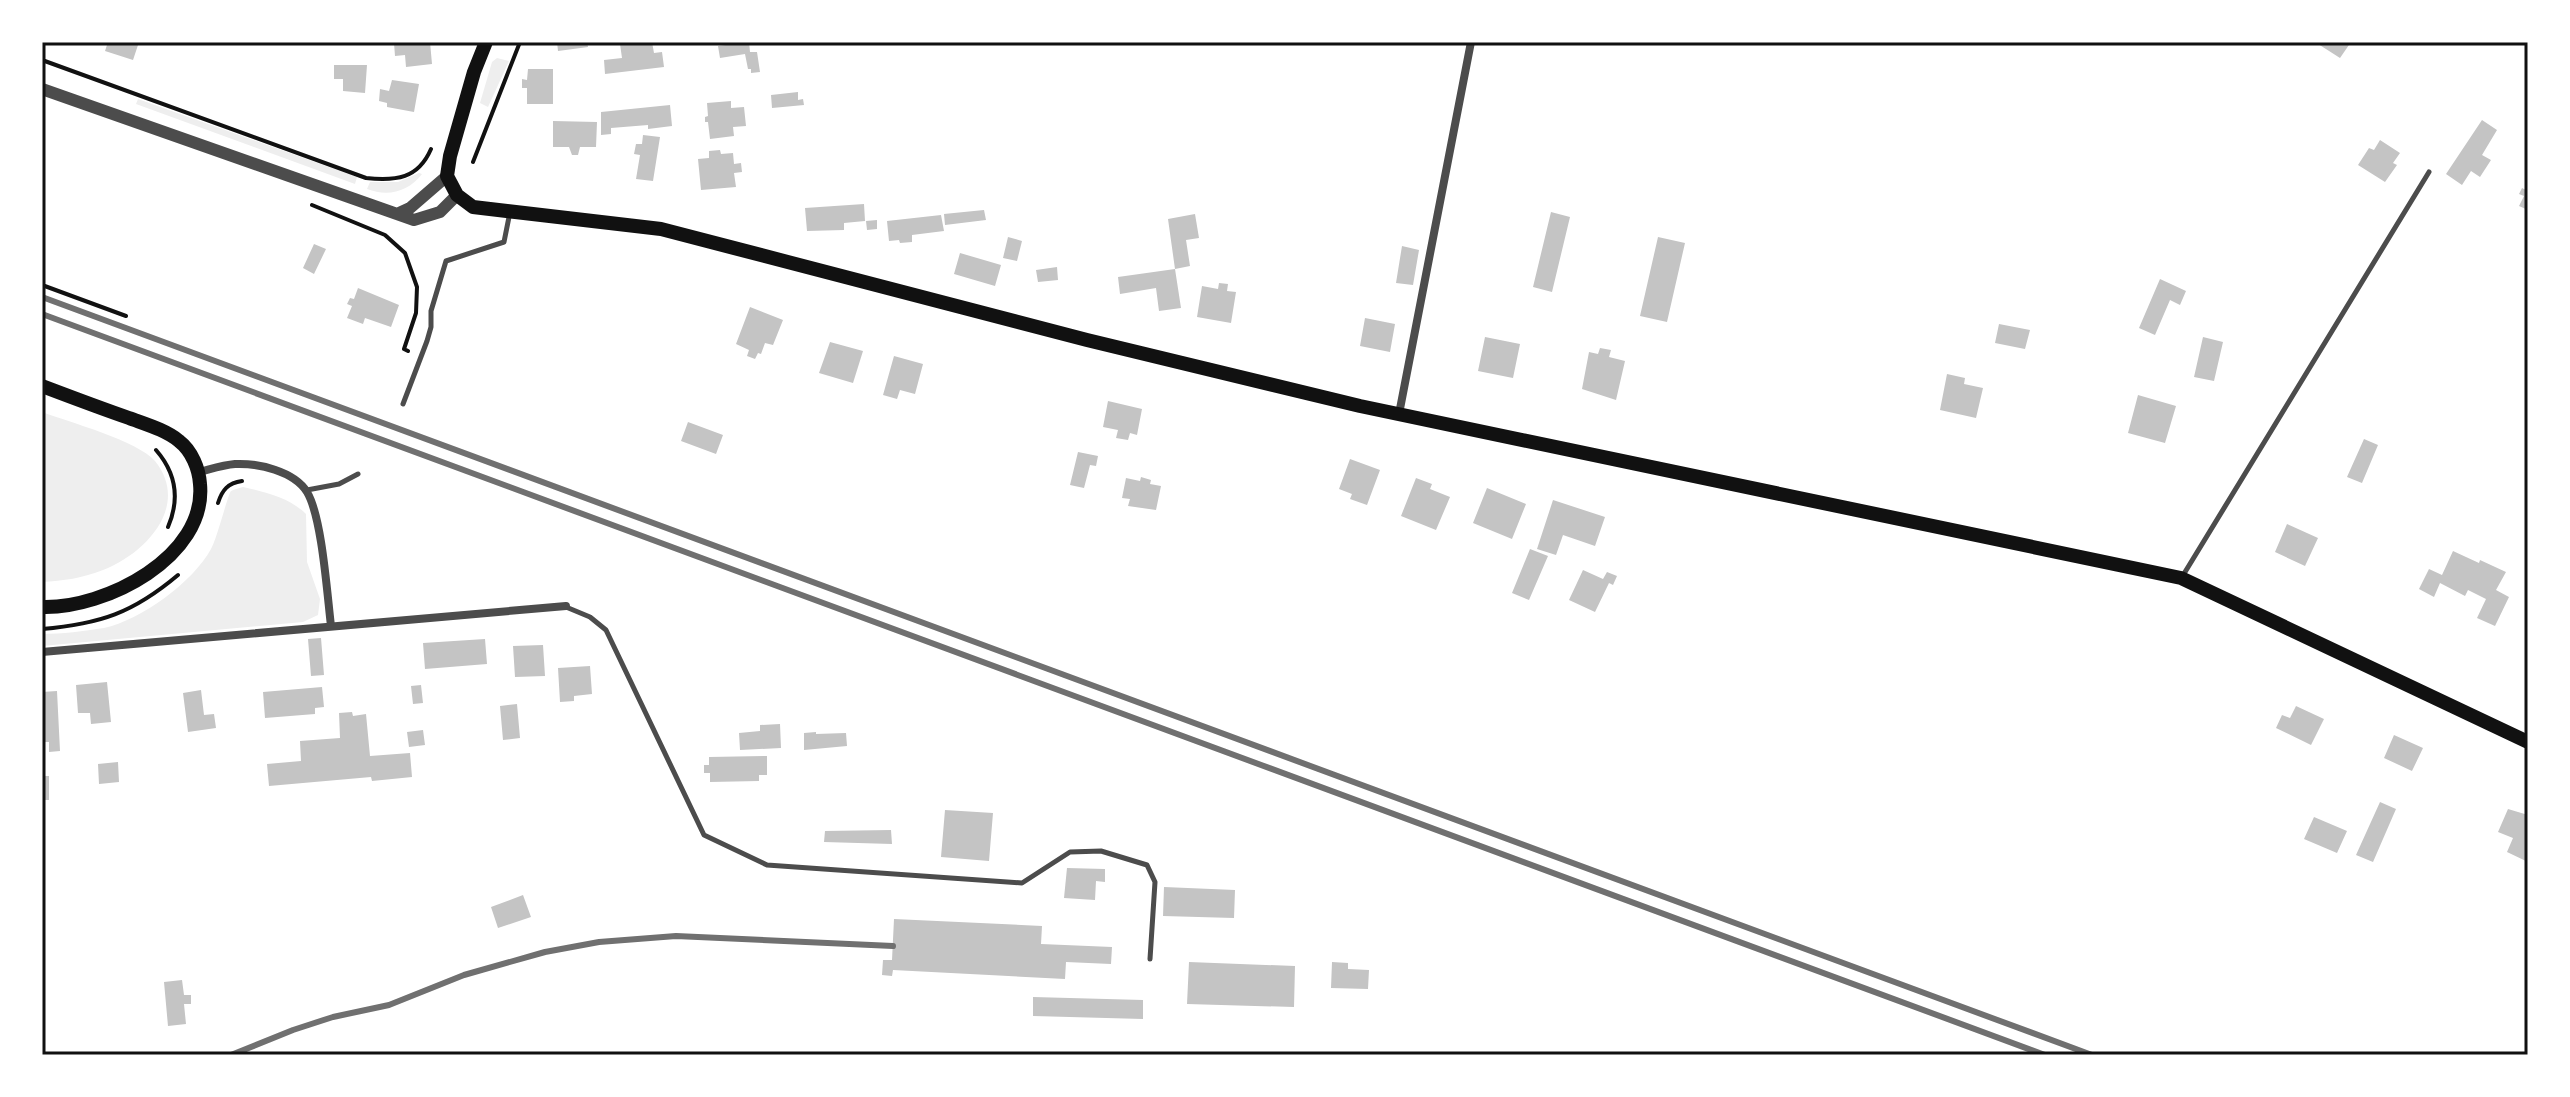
<svg xmlns="http://www.w3.org/2000/svg" width="2570" height="1097" font-family="'Asap Condensed',sans-serif">
  <rect width="100%" height="100%" fill="#fff"/>
  <path fill="#eee" d="M497,58L509,61L488,107L480,103L492,62Z
    M138,99L357,177L355,184L136,104Z
    M419,173L422,174C408,192 388,197 367,189L370,182H398Z
    M42,412C69,422 138,441 155,461C191,506 145,554 103,570C83,578 63,581 42,582Z
    M243,487C265,492 290,498 306,514L307,562L320,599L318,615L303,622L42,646V634C62,634 84,631 104,628C141,620 193,582 211,549C217,539 228,494 231,491C234,489 240,488 243,487Z"/>
  <path fill="#c4c4c4" d="M108,42H139L133,60L105,51Z
    M430,42L432,64L406,67L405,55L395,56L394,43Z
    M557,42H587L588,47L558,51Z
    M635,42H652L654,53L662,52L664,67L605,74L604,60L622,58L620,44Z
    M749,42L750,52H757L760,72L751,73V69H748L745,54L720,58L718,46Z
    M2315,42H2351L2340,58Z
    M334,65H367L365,93L343,91V79H334Z
    M528,69H553V104H527V88H522V79L527,80Z
    M392,80L419,84L414,112L387,107V103L379,101L380,89L389,91Z
    M798,92V100L803,99L804,105L772,108L771,95Z
    M731,101V108L744,107L746,126L733,127L734,136L710,139L708,122H705V117L708,116L707,103Z
    M670,105L672,126L648,129V125L611,128V134L601,135V112Z
    M2482,120L2497,130L2482,155L2491,160L2480,177L2471,171L2462,185L2446,174Z
    M553,121L597,122L596,147H580L578,155H572L569,147H553Z
    M643,135L660,137L653,181L636,179L640,155L634,154L636,144H642Z
    M2380,140L2400,153L2393,163L2397,165L2385,182L2358,165L2369,148L2374,150Z
    M720,150L721,154L733,153L734,164L741,163L742,172L734,173L736,187L701,190L698,159L709,158V151Z
    M2522,188L2528,191V210L2519,206L2524,196L2519,194Z
    M864,204L865,221L844,223V230L807,231L805,208Z
    M984,210L986,220L945,225L944,214Z
    M1551,212L1570,217L1552,292L1533,287Z
    M1195,214L1199,238L1186,240L1190,266L1175,269L1181,308L1159,311L1156,288L1120,294L1118,277L1175,269L1168,219Z
    M941,215L944,231L912,235V242L900,243L899,240L889,241L887,221Z
    M877,220V229L867,230L866,221Z
    M1008,237L1022,241L1017,261L1003,258Z
    M1658,237L1685,243L1667,322L1640,316Z
    M314,244L326,249L314,274L303,268Z
    M1402,246L1419,250L1413,285L1396,283Z
    M960,253L1001,265L995,286L954,274Z
    M1057,267L1058,280L1038,282L1036,270Z
    M2160,279L2186,291L2180,305L2170,300L2155,335L2139,328Z
    M1219,283L1228,284L1227,291L1236,292L1231,323L1197,317L1202,286L1218,289Z
    M358,288L399,305L391,327L365,318L363,324L347,318L352,306L347,304L350,298L354,299Z
    M750,307L783,320L773,345L765,343L761,354L758,353L755,359L747,356L749,350L736,344Z
    M1365,318L1395,324L1390,352L1360,346Z
    M1999,324L2030,330L2025,349L1995,343Z
    M1485,337L1520,344L1513,378L1478,371Z
    M2203,337L2223,342L2214,381L2194,377Z
    M830,342L863,351L853,383L819,373Z
    M1600,348L1611,350L1609,357L1625,361L1616,400L1582,389L1589,352L1598,354Z
    M894,356L923,364L915,394L900,390L897,399L883,395Z
    M1947,374L1965,378L1964,384L1983,388L1976,418L1940,410Z
    M2138,395L2176,406L2165,443L2128,433Z
    M1108,401L1142,409L1137,435L1130,433L1128,440L1116,438L1118,430L1103,427Z
    M688,422L723,435L716,454L681,441Z
    M2364,439L2378,445L2362,483L2347,477Z
    M1078,452L1098,456L1096,466L1090,465L1084,488L1070,485Z
    M1350,459L1380,470L1367,505L1350,499L1352,494L1339,489Z
    M1141,477L1151,480L1150,484L1161,486L1156,510L1128,506L1130,499L1122,498L1126,478L1140,481Z
    M1416,478L1432,484L1430,489L1450,497L1436,530L1401,516Z
    M1487,488L1526,504L1512,539L1473,523Z
    M1553,500L1605,517L1595,546L1563,535L1556,555L1537,549Z
    M2287,524L2318,538L2305,566L2275,552Z
    M1530,549L1548,556L1529,600L1512,593Z
    M2453,551L2479,563L2480,560L2506,572L2496,590L2509,597L2495,626L2477,618L2486,599L2468,590L2465,596L2440,583L2434,597L2419,589L2429,569L2442,575Z
    M1583,570L1603,579L1607,572L1617,576L1613,585L1609,583L1595,612L1569,600Z
    M321,638L324,675L311,676L308,639Z
    M485,639L487,664L425,669L423,643Z
    M543,645L545,676L515,677L513,646Z
    M590,666L592,694L574,696V701L560,702L558,668Z
    M107,682L111,722L91,724L90,713H78L76,685Z
    M421,685L423,703L413,704L411,686Z
    M322,687L324,707L315,708V714L265,718L263,692Z
    M201,690L204,715L214,714L216,728L188,732L183,693Z
    M57,691L60,751L49,752V742H43L42,692Z
    M517,704L520,738L503,740L500,706Z
    M2296,706L2324,719L2311,745L2276,728L2282,715L2290,718Z
    M352,712L353,716L366,714L370,756L410,753L412,777L372,781L371,777L269,786L267,764L301,761L300,741L340,738L339,713Z
    M780,724L781,748L740,750L739,733L760,731V725Z
    M423,730L425,745L409,747L407,732Z
    M816,732V734L846,733L847,746L804,750V733Z
    M2394,735L2423,748L2412,771L2384,758Z
    M767,756V775H759V781L710,782V773H704V765H709V757Z
    M118,762L119,782L99,784L98,764Z
    M42,776H49V800H42Z
    M2380,802L2396,809L2373,862L2356,855Z
    M2508,809L2528,815V862L2507,852L2513,838L2498,832Z
    M945,810L993,813L989,861L941,857Z
    M2314,817L2347,831L2337,853L2304,839Z
    M891,830L892,844L824,842L825,831Z
    M1067,868L1105,869V882L1096,881L1095,900L1064,898Z
    M1164,887L1235,890L1234,918L1163,916Z
    M523,895L531,917L498,928L491,907Z
    M894,919L1042,926L1041,944L1112,947L1111,964L1066,962L1065,979L893,970L892,976L882,975L883,960H892Z
    M1189,962L1295,966L1294,1007L1187,1004Z
    M1332,962L1348,963V969L1369,970L1368,989L1331,988Z
    M182,980L184,995H191V1004H184L186,1024L168,1026L164,982Z
    M1033,997L1143,1000V1019L1033,1016Z"/>
  <g fill="none" stroke-linecap="round" stroke-linejoin="round">
    <path stroke="#111" stroke-width="4" d="M42,60L366,178C396,181 418,179 431,149
      M473,162L520,42
      M312,205L385,235L405,253L417,287L416,313L404,349L408,351
      M42,285L126,316
      M156,450C176,473 180,499 168,527
      M218,503C222,490 228,483 242,481
      M42,629C100,624 133,613 178,575"/>
    <path stroke="#4c4c4c" stroke-width="5" d="M403,404L427,341L431,327V311L446,261L504,242L510,212
      M307,490L339,484L358,474
      M2182,577L2429,172
      M566,607L590,617L606,630L704,835L767,865L1022,883L1070,852L1101,851L1147,865L1155,882L1150,959"/>
    <path stroke="#4c4c4c" stroke-width="8" d="M1399,414L1471,42
      M199,472C211,469 223,465 235,464C258,463 294,471 307,492C322,517 327,593 331,626
      M42,652L566,606"/>
    <path stroke="#4c4c4c" stroke-width="12" d="M42,89L414,220L440,212L457,195
      M397,214L410,208L447,176"/>
    <path stroke="#111" stroke-width="14" d="M486,42L474,72L450,156L447,176L457,195L473,207L661,229L1087,340L1360,406L2181,578L2528,742
      M42,386C71,397 100,408 129,418C145,424 166,430 179,441C192,451 199,469 200,484C207,557 105,609 42,607"/>
    <path stroke="#707070" stroke-width="6" d="M42,297L2092,1055
      M42,314L2045,1055
      M231,1055L293,1030L333,1017L389,1005L464,975L545,952L599,942L676,936L893,946"/>
  </g>
  <rect width="2570" height="1097" fill="none" stroke="#ffffff" stroke-width="88"/>
  <rect x="44" y="44" width="2482" height="1009" fill="none" stroke="#111" stroke-width="3"/>
</svg>
